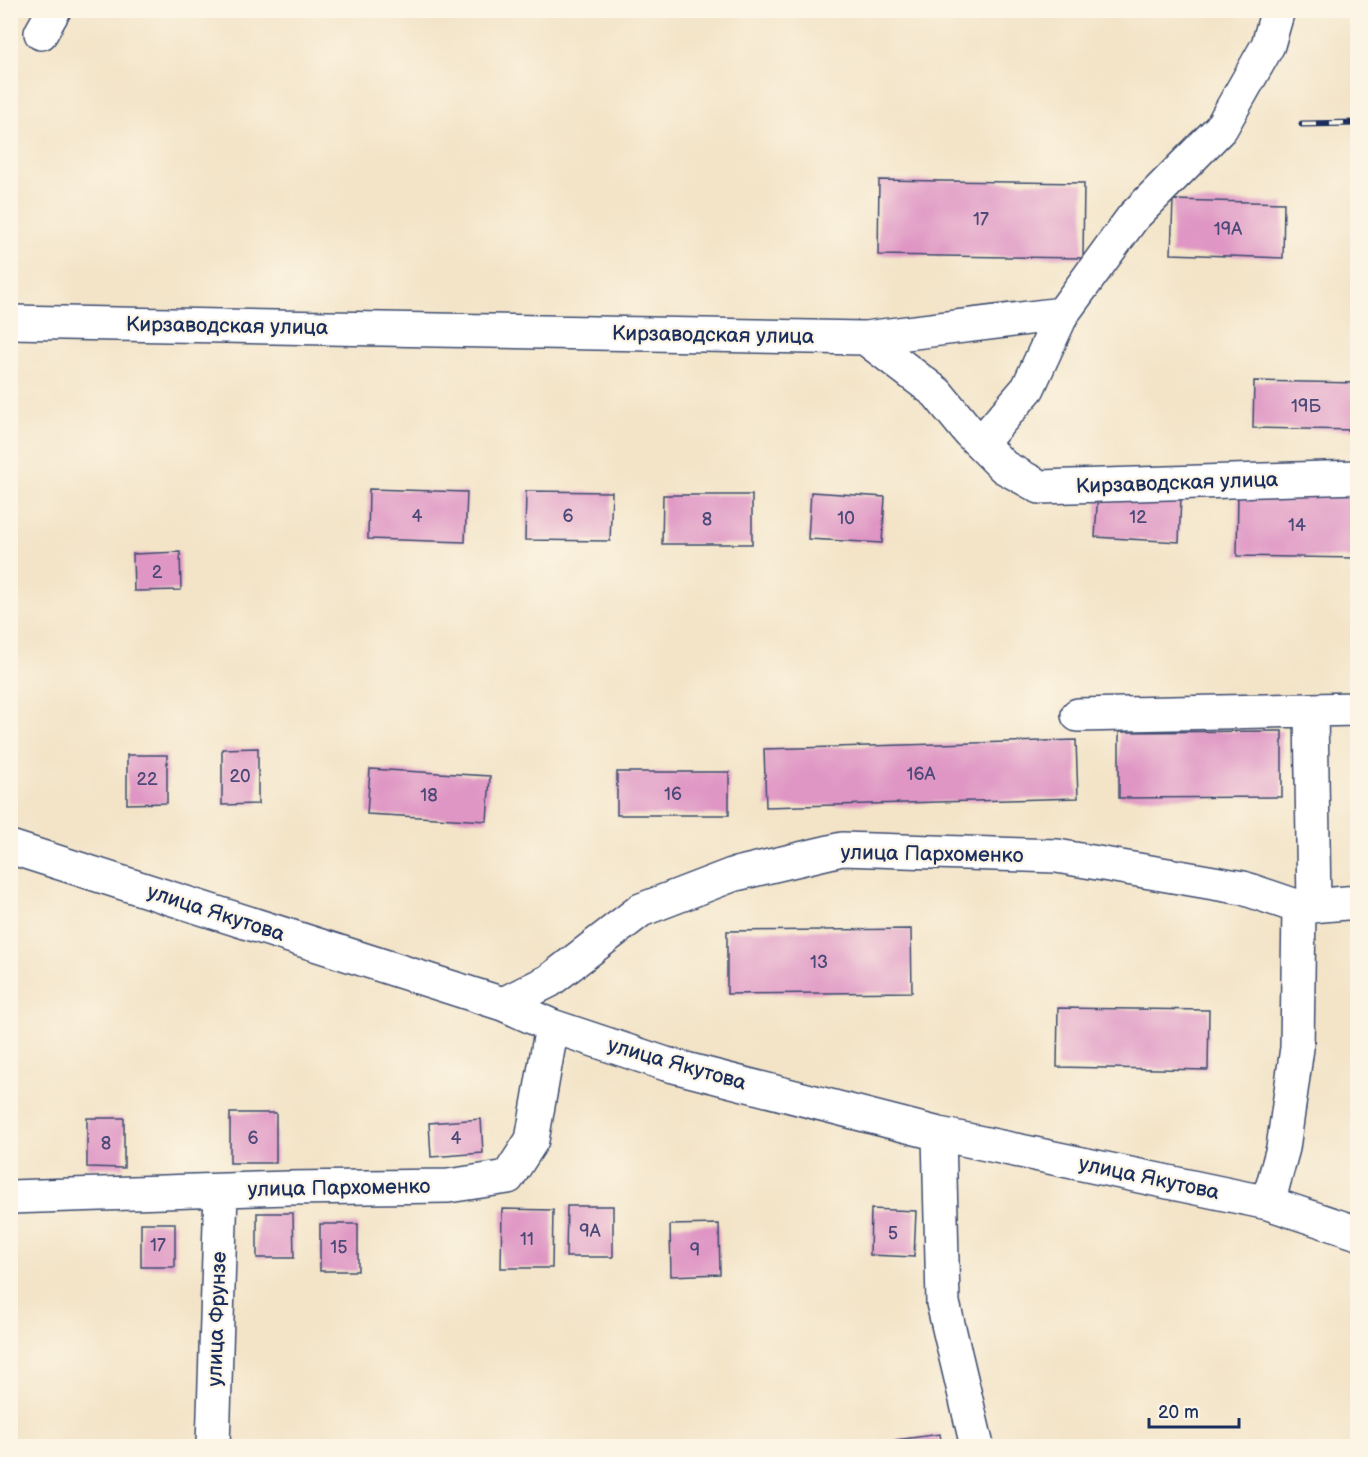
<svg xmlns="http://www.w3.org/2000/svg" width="1368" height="1457" font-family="'Balsamiq Sans',sans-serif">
  <rect width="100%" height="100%" fill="#fcf5e5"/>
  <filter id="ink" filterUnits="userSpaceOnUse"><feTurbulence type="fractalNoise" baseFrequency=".0167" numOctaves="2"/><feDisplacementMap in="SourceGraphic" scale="12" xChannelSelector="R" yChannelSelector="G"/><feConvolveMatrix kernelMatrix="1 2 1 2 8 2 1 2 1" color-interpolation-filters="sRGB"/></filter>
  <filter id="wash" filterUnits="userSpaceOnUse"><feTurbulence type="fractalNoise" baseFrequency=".008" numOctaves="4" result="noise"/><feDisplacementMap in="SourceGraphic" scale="24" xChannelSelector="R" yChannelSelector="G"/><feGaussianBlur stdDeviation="1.35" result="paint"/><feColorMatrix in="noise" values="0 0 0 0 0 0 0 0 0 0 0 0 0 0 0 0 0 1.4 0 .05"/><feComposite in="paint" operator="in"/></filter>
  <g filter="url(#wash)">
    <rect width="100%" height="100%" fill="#f3e4c8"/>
    <g id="blocks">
      <path fill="#df96c4" d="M879,180L1084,183L1083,258L878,255Z
        M1173,200L1284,203L1283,258L1171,254Z
        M1254,381L1358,383V430L1253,428Z
        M369,489L467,492L465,542L368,539Z
        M526,491L612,492L610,541L525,540Z
        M1238,491L1358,493V558L1237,556Z
        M811,492L885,497L882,543L808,539Z
        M1098,492L1181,497L1179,542L1095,537Z
        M663,495H752V544H662Z
        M180,552L181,590L134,591L133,554Z
        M1282,731V797L1119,798V732Z
        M1076,740L1078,798L766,807L764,749Z
        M258,748V804L222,805V749Z
        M127,755H167V803L127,804Z
        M370,769L490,776L487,821L367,814Z
        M617,772H729V815H617Z
        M911,929L912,992L727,994V931Z
        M1058,1008L1209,1010L1208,1070L1057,1067Z
        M230,1113H276V1163H230Z
        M87,1118H124V1168L87,1167Z
        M481,1119L483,1153L431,1157L429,1123Z
        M567,1206H613V1257H566Z
        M502,1209L553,1210L552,1268H501Z
        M871,1209L916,1211L914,1257L870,1255Z
        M257,1213H293L294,1258H257Z
        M141,1223H175V1267H141Z
        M320,1224H358V1271H320Z
        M719,1224L720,1274L671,1276L670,1225Z
        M940,1434L942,1446H896V1440Z"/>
    </g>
  </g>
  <g filter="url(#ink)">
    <use href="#blocks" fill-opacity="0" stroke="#3b4a6e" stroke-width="1.5"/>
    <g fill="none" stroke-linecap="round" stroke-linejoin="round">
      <g stroke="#3b4a6e" stroke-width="36">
        <path id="minor" d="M41,33L54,10
          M10,322L865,338L937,393L969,432L1004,467L1040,487L1358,477
          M865,338L1062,314
          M981,443L1028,388L1062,314L1133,217L1221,128L1268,45L1278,10
          M1311,710L1314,906
          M1078,715L1358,709
          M10,847L503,1004L552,1026L666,1064L939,1134L1268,1203L1358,1233
          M503,1004L549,981L641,910L732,875L842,849L1057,856L1243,888L1299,907L1358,902
          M939,1134L943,1303L977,1446
          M10,1197L289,1188L448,1186L508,1177L532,1140L552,1026
          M1268,1203L1283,1148L1297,1048L1299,907
          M213,1446L221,1191"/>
      </g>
      <use href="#minor" stroke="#fff" stroke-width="33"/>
      <g stroke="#1b2f5e" stroke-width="7">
        <path id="rail" d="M1302,124L1358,123"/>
      </g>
      <use href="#rail" stroke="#fcf5e5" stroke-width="4.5" stroke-dasharray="14" stroke-linecap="butt"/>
    </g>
  </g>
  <g text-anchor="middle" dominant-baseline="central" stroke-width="4.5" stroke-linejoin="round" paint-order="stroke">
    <g font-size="18" fill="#4c4978">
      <text x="981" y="219">17</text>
      <text x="1228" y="229">19А</text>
      <text x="1306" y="406">19Б</text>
      <text x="417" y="516">4</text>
      <text x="568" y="516">6</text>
      <text x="1138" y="517">12</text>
      <text x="846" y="518">10</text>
      <text x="707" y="519">8</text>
      <text x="1297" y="525">14</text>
      <text x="157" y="572">2</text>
      <text x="921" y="774">16А</text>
      <text x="240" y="776">20</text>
      <text x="147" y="779">22</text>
      <text x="673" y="794">16</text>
      <text x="429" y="795">18</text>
      <text x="819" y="962">13</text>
      <text x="253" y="1138">6</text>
      <text x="456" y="1138">4</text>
      <text x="106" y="1143">8</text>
      <text x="590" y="1231">9А</text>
      <text x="893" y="1233">5</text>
      <text x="527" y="1239">11</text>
      <text x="158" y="1245">17</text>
      <text x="339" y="1247">15</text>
      <text x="695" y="1250">9</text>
    </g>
    <g font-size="21" fill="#1b2f5e" stroke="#fcf5e5">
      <text transform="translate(227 326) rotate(1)">Кирзаводская улица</text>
      <text transform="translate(713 335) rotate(1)">Кирзаводская улица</text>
      <text transform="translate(1177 483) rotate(-2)">Кирзаводская улица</text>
      <text transform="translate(932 854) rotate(1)">улица Пархоменко</text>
      <text transform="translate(216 913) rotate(18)">улица Якутова</text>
      <text transform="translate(677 1064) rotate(16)">улица Якутова</text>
      <text transform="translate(1149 1178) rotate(12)">улица Якутова</text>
      <text transform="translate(339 1188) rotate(-1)">улица Пархоменко</text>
      <text transform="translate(217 1319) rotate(-88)">улица Фрунзе</text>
    </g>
  </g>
  <rect width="1368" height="1457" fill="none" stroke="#fcf5e5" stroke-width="36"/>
  <path d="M1149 1418v9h90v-9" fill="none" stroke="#1b2f5e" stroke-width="3"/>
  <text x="1158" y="1418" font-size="18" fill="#1b2f5e" stroke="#fcf5e5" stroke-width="4.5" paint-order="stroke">20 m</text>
</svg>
